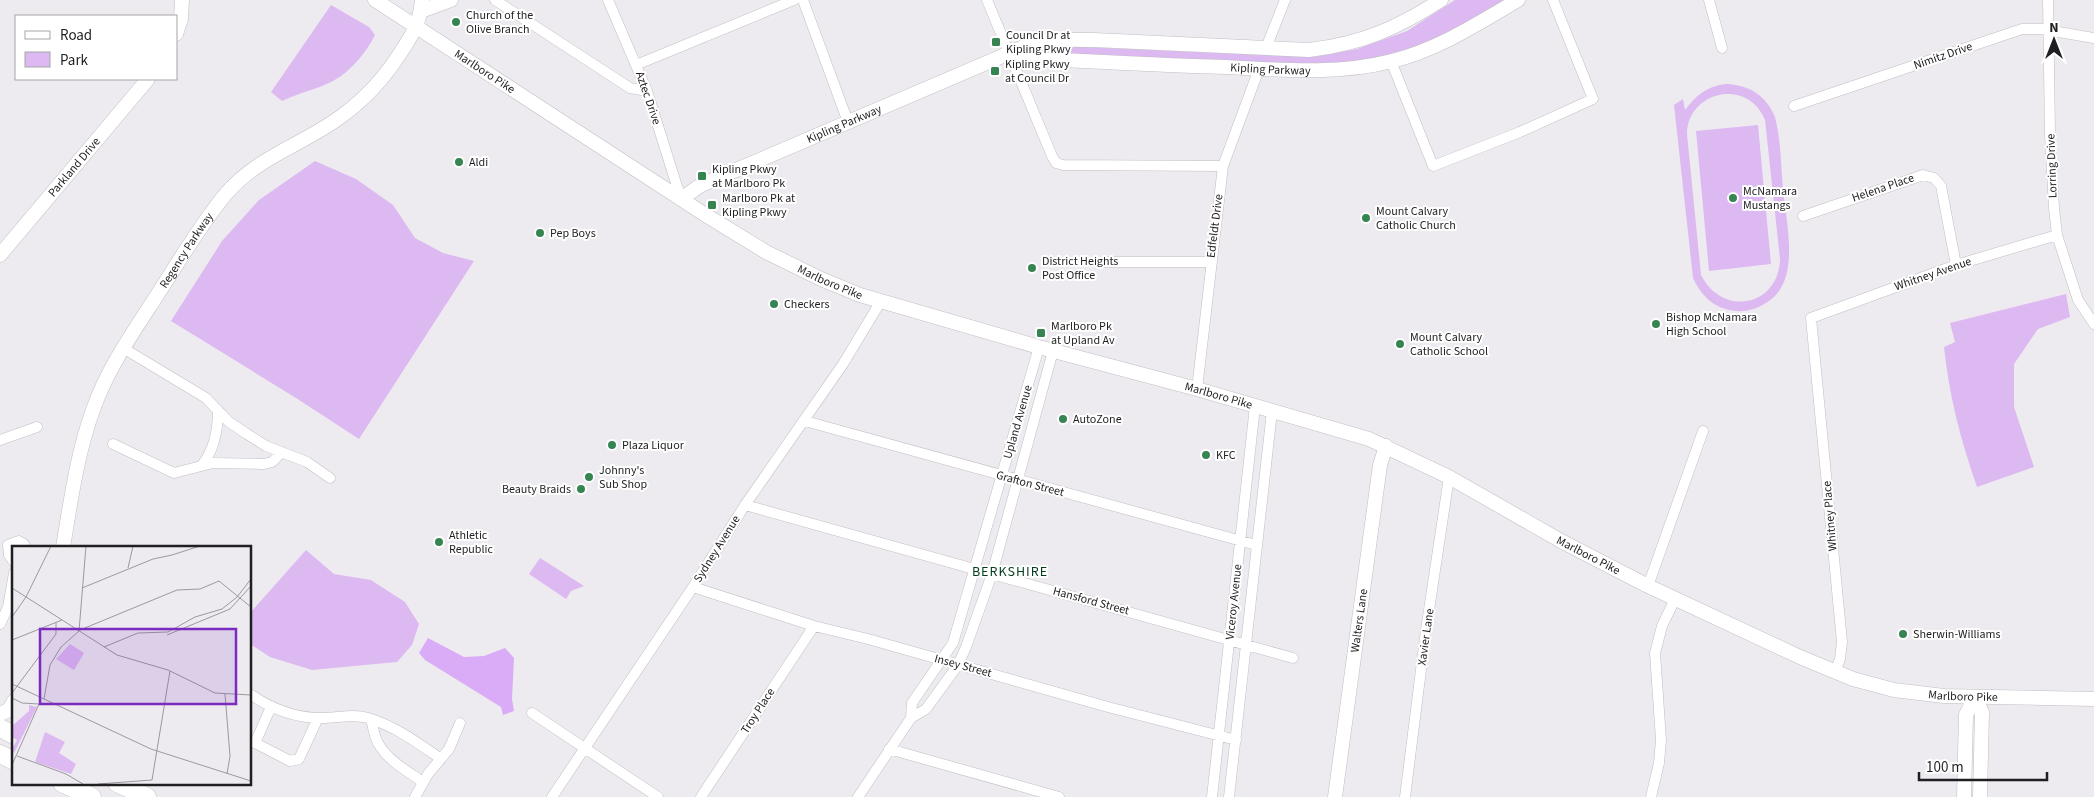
<svg xmlns="http://www.w3.org/2000/svg" width="2094" height="797" font-family="'Source Sans 3',sans-serif">
  <rect width="100%" height="100%" fill="#eeebf0"/>
  <path fill="#ddb9f2" fill-rule="evenodd" d="M1455,0H1511L1427,46L1359,65L1283,68L1031,52L1060,46L1314,57L1357,49L1407,31Z
    M331,5L369,27L375,35C366,53 351,71 333,81C318,89 298,93 282,101L271,92Z
    M1726,84C1749,85 1766,95 1775,117C1781,140 1781,166 1783,189C1786,222 1801,279 1769,301C1759,308 1748,312 1736,311C1715,309 1702,297 1693,278L1674,105L1683,99L1685,110C1696,95 1707,86 1726,84ZM1725,94C1744,93 1758,103 1765,120L1780,259C1779,306 1723,318 1701,275L1687,134C1687,112 1704,96 1725,94Z
    M1758,125L1771,264L1709,271L1696,131Z
    M315,161L356,179L393,205L415,238L443,253L474,261L359,439L296,398L171,321L222,241L259,200Z
    M2066,294L2070,317L2038,329L2014,364V407L2034,467L1977,487C1961,441 1949,396 1944,347L1955,342L1950,323Z
    M306,550L334,574L371,580L405,602L419,624L412,645L397,662L312,670L270,657L250,644V613Z
    M540,558L584,586L571,591L566,599L529,574Z"/>
  <path fill="#daabf6" d="M428,638L464,657L484,656L505,648L514,658L512,699L514,711L503,715L501,707L425,660L419,653Z"/>
  <g fill="none" stroke-linecap="round" stroke-linejoin="round">
    <g stroke="#c1bec3" stroke-width="11">
      <path id="street" d="M495,0L630,88L647,91
        M608,0L647,91L681,199
        M803,0L848,122
        M987,0L1052,156L1056,163L1063,165L1223,166
        M1709,0L1722,48
        M2048,0L2050,135L2054,208L2057,235L2078,300L2094,324
        M1266,48L1285,0
        M1391,61L1433,166L1520,132L1593,99L1553,0
        M636,65L794,0
        M1794,106L2022,29H2041L2094,38
        M1803,216L1923,175L1934,178L1941,186L1956,265
        M1104,262H1211
        M123,348L206,398L229,422L247,434L266,446L307,462L330,478
        M1197,389L1223,166L1259,69
        M805,421L1256,545
        M0,440L37,427
        M113,444L174,473L213,463L264,464L272,462L282,452
        M202,465C214,450 218,429 218,410
        M745,505L1293,658
        M14,562L9,555L8,545L19,541L24,544L25,547
        M1648,586L1703,431
        M693,587L814,626L868,639L1108,707L1236,740
        M0,624L8,607L14,573
        M1835,672L1840,659L1842,642L1811,318L1956,265L2057,235
        M250,694C270,708 294,717 318,718C334,719 352,713 368,718C395,726 418,743 441,759
        M271,707L255,743L290,761L299,759L318,718
        M532,713L658,797
        M911,718L912,703L953,643L1039,347
        M371,719C373,726 374,736 378,743C387,760 407,771 423,782
        M889,749L1059,797
        M415,797L428,774L449,749L460,723
        M552,797L693,587L745,505L843,364L881,301
        M701,797L814,626
        M858,797L911,718L926,709L958,665L966,647L992,574L1053,351
        M1212,797L1255,406
        M1229,797L1272,411
        M1405,797L1426,630L1449,477
        M1651,797L1659,763L1661,740L1655,653L1662,626L1675,599"/>
    </g>
    <g stroke="#c1bec3" stroke-width="15">
      <g id="secondary">
        <path id="s1" d="M375,0L704,214L766,252L821,279L860,295L1039,347L1197,389L1369,439L1449,477L1561,541L1648,586L1800,657L1853,679L1894,690L1944,696L2094,699"/>
        <path d="M421,11L451,0"/>
        <path d="M176,34L181,19L182,0"/>
        <path id="s2" d="M1009,54L1041,59C1103,62 1164,65 1226,67C1282,70 1338,75 1392,61C1439,49 1477,24 1518,0"/>
        <path id="s3" d="M681,199L701,185L1026,46C1048,38 1071,40 1094,40L1309,50C1361,44 1398,28 1441,0"/>
        <path id="s4" d="M0,255L148,79"/>
        <path id="s5" d="M63,547C71,500 77,453 94,407C109,365 137,327 161,289C181,258 201,224 225,195C256,157 305,144 343,115C366,98 384,78 399,55C412,35 420,24 422,0"/>
        <path d="M1975,697L1982,712L1980,797"/>
        <path d="M0,714L9,710L14,701"/>
        <path id="s6" d="M1335,797L1380,465L1386,446"/>
        <path d="M1964,797L1966,715L1975,697"/>
      </g>
    </g>
    <g stroke="#c1bec3" stroke-width="19">
      <path id="highway" d="M0,728L14,735
        M0,754L14,761
        M62,783L92,797
        M117,783L147,797"/>
    </g>
    <use href="#street" stroke="#fff" stroke-width="10"/>
    <use href="#secondary" stroke="#fff" stroke-width="14"/>
    <use href="#highway" stroke="#fff" stroke-width="18"/>
  </g>
  <g fill="#378453" stroke="#fff" stroke-width="2">
    <circle cx="456" cy="22" r="5"/>
    <rect x="991" y="37" width="10" height="10" rx="2.5"/>
    <rect x="990" y="66" width="10" height="10" rx="2.5"/>
    <circle cx="459" cy="162" r="5"/>
    <rect x="697" y="171" width="10" height="10" rx="2.5"/>
    <circle cx="1733" cy="198" r="5"/>
    <rect x="707" y="200" width="10" height="10" rx="2.5"/>
    <circle cx="1366" cy="218" r="5"/>
    <circle cx="540" cy="233" r="5"/>
    <circle cx="1032" cy="268" r="5"/>
    <circle cx="774" cy="304" r="5"/>
    <circle cx="1656" cy="324" r="5"/>
    <rect x="1036" y="328" width="10" height="10" rx="2.5"/>
    <circle cx="1400" cy="344" r="5"/>
    <circle cx="1063" cy="419" r="5"/>
    <circle cx="612" cy="445" r="5"/>
    <circle cx="1206" cy="455" r="5"/>
    <circle cx="589" cy="477" r="5"/>
    <circle cx="581" cy="489" r="5"/>
    <circle cx="439" cy="542" r="5"/>
    <circle cx="1903" cy="634" r="5"/>
  </g>
  <g text-anchor="middle" dominant-baseline="central" stroke-width="4" stroke-linejoin="round" paint-order="stroke">
    <g font-size="12" fill="#1f1e20" stroke="#fff" text-anchor="start">
      <text x="466" y="15">Church of the<tspan x="466" dy="14">Olive Branch</tspan></text>
      <text x="1006" y="35">Council Dr at<tspan x="1006" dy="14">Kipling Pkwy</tspan></text>
      <text x="1005" y="64">Kipling Pkwy<tspan x="1005" dy="14">at Council Dr</tspan></text>
      <text x="469" y="162">Aldi</text>
      <text x="712" y="169">Kipling Pkwy<tspan x="712" dy="14">at Marlboro Pk</tspan></text>
      <text x="1743" y="191">McNamara<tspan x="1743" dy="14">Mustangs</tspan></text>
      <text x="722" y="198">Marlboro Pk at<tspan x="722" dy="14">Kipling Pkwy</tspan></text>
      <text x="1376" y="211">Mount Calvary<tspan x="1376" dy="14">Catholic Church</tspan></text>
      <text x="550" y="233">Pep Boys</text>
      <text x="1042" y="261">District Heights<tspan x="1042" dy="14">Post Office</tspan></text>
      <text x="784" y="304">Checkers</text>
      <text x="1666" y="317">Bishop McNamara<tspan x="1666" dy="14">High School</tspan></text>
      <text x="1051" y="326">Marlboro Pk<tspan x="1051" dy="14">at Upland Av</tspan></text>
      <text x="1410" y="337">Mount Calvary<tspan x="1410" dy="14">Catholic School</tspan></text>
      <text x="1073" y="419">AutoZone</text>
      <text x="622" y="445">Plaza Liquor</text>
      <text x="1216" y="455">KFC</text>
      <text x="599" y="470">Johnny's<tspan x="599" dy="14">Sub Shop</tspan></text>
      <text x="571" y="489" text-anchor="end">Beauty Braids</text>
      <text x="449" y="535">Athletic<tspan x="449" dy="14">Republic</tspan></text>
      <text x="1913" y="634">Sherwin-Williams</text>
    </g>
    <g font-size="12" fill="#1f1e20" stroke="#fff">
      <text transform="translate(1943 56) rotate(-19)">Nimitz Drive</text>
      <text stroke="none"><textPath href="#s2" startOffset="262">Kipling Parkway</textPath></text>
      <text stroke="none"><textPath href="#s1" startOffset="131">Marlboro Pike</textPath></text>
      <text transform="translate(648 98) rotate(71)">Aztec Drive</text>
      <text stroke="none"><textPath href="#s3" startOffset="180">Kipling Parkway</textPath></text>
      <text transform="translate(2052 166) rotate(-92)">Lorring Drive</text>
      <text stroke="none"><textPath href="#s4" startOffset="115">Parkland Drive</textPath></text>
      <text transform="translate(1883 188) rotate(-19)">Helena Place</text>
      <text transform="translate(1215 226) rotate(-83)">Edfeldt Drive</text>
      <text stroke="none"><textPath href="#s5" startOffset="326">Regency Parkway</textPath></text>
      <text transform="translate(1933 274) rotate(-19)">Whitney Avenue</text>
      <text stroke="none"><textPath href="#s1" startOffset="536">Marlboro Pike</textPath></text>
      <text stroke="none"><textPath href="#s1" startOffset="941">Marlboro Pike</textPath></text>
      <text transform="translate(1018 422) rotate(-74)">Upland Avenue</text>
      <text transform="translate(1030 484) rotate(15)">Grafton Street</text>
      <text transform="translate(1830 516) rotate(-95)">Whitney Place</text>
      <text transform="translate(717 549) rotate(-58)">Sydney Avenue</text>
      <text stroke="none"><textPath href="#s1" startOffset="1346">Marlboro Pike</textPath></text>
      <text transform="translate(1091 601) rotate(15)">Hansford Street</text>
      <text transform="translate(1234 602) rotate(-84)">Viceroy Avenue</text>
      <text stroke="none"><textPath href="#s6" startOffset="178">Walters Lane</textPath></text>
      <text transform="translate(1426 637) rotate(-82)">Xavier Lane</text>
      <text transform="translate(963 666) rotate(15)">Insey Street</text>
      <text stroke="none"><textPath href="#s1" startOffset="1750">Marlboro Pike</textPath></text>
      <text transform="translate(758 711) rotate(-57)">Troy Place</text>
    </g>
    <g font-size="14" letter-spacing="1" fill="#003c1c" stroke="#fff">
      <text x="1010" y="572">BERKSHIRE</text>
    </g>
  </g>
  <g transform="translate(12 546)">
    <rect width="239" height="239" fill="#eeebf0"/>
    <path d="M58,98L72,107L62,124L44,113ZM17,159L25,161L2,207L0,203L5,194L0,191V180L17,165ZM33,186L53,196L47,207L64,218L59,228L23,216Z" fill="#ddb9f2"/>
    <path fill="none" stroke="#9b999d" stroke-width="1" d="M160,9L188,0M116,22L121,0M0,42L105,109L156,124L203,147L239,149M70,42L141,13L160,9M0,71L14,51L39,0M68,84L165,44L188,43L207,35L239,61M155,89L218,63L239,40M0,94L50,74M92,101L126,87L156,86L183,71L210,63L225,51L239,33M0,138L139,203L239,235M0,147L44,88V77M213,148L218,210L215,228M0,152L10,157L27,158L0,219M32,153L38,119L49,101L67,85L74,0M5,210L54,228L71,238M86,238L140,234L158,125"/>
    <path fill="#7b2cbf" fill-opacity="0.15" stroke="#7b2cbf" stroke-width="2.5" d="M28,83H224V158H28Z"/>
    <rect width="239" height="239" fill="none" stroke="#1f1e20" stroke-width="2.5"/>
  </g>
  <rect x="15" y="15" width="162" height="65" fill="#ffffff" stroke="#a5a5a6"/>
  <rect x="25" y="31" width="25" height="8" fill="#ffffff" stroke="#a5a5a6"/>
  <text x="60" y="40" font-size="15" fill="#1f1e20">Road</text>
  <rect x="25" y="52" width="25" height="15" fill="#ddb9f2" stroke="#a5a5a6"/>
  <text x="60" y="65" font-size="15" fill="#1f1e20">Park</text>
  <g transform="translate(2054 40)" stroke="#ffffff" stroke-width="4" paint-order="stroke">
  <path d="M0-4L9 19L0 12L-9 19Z" fill="#1f1e20"/>
  <text y="-8" font-size="14" font-weight="bold" text-anchor="middle" fill="#1f1e20">N</text>
  </g>
  <path d="M1919 772v8h128v-8" fill="none" stroke="#1f1e20" stroke-width="2.5"/>
  <text x="1926" y="772" font-size="15" fill="#1f1e20" stroke="#ffffff" stroke-width="4" paint-order="stroke">100 m</text>
</svg>
